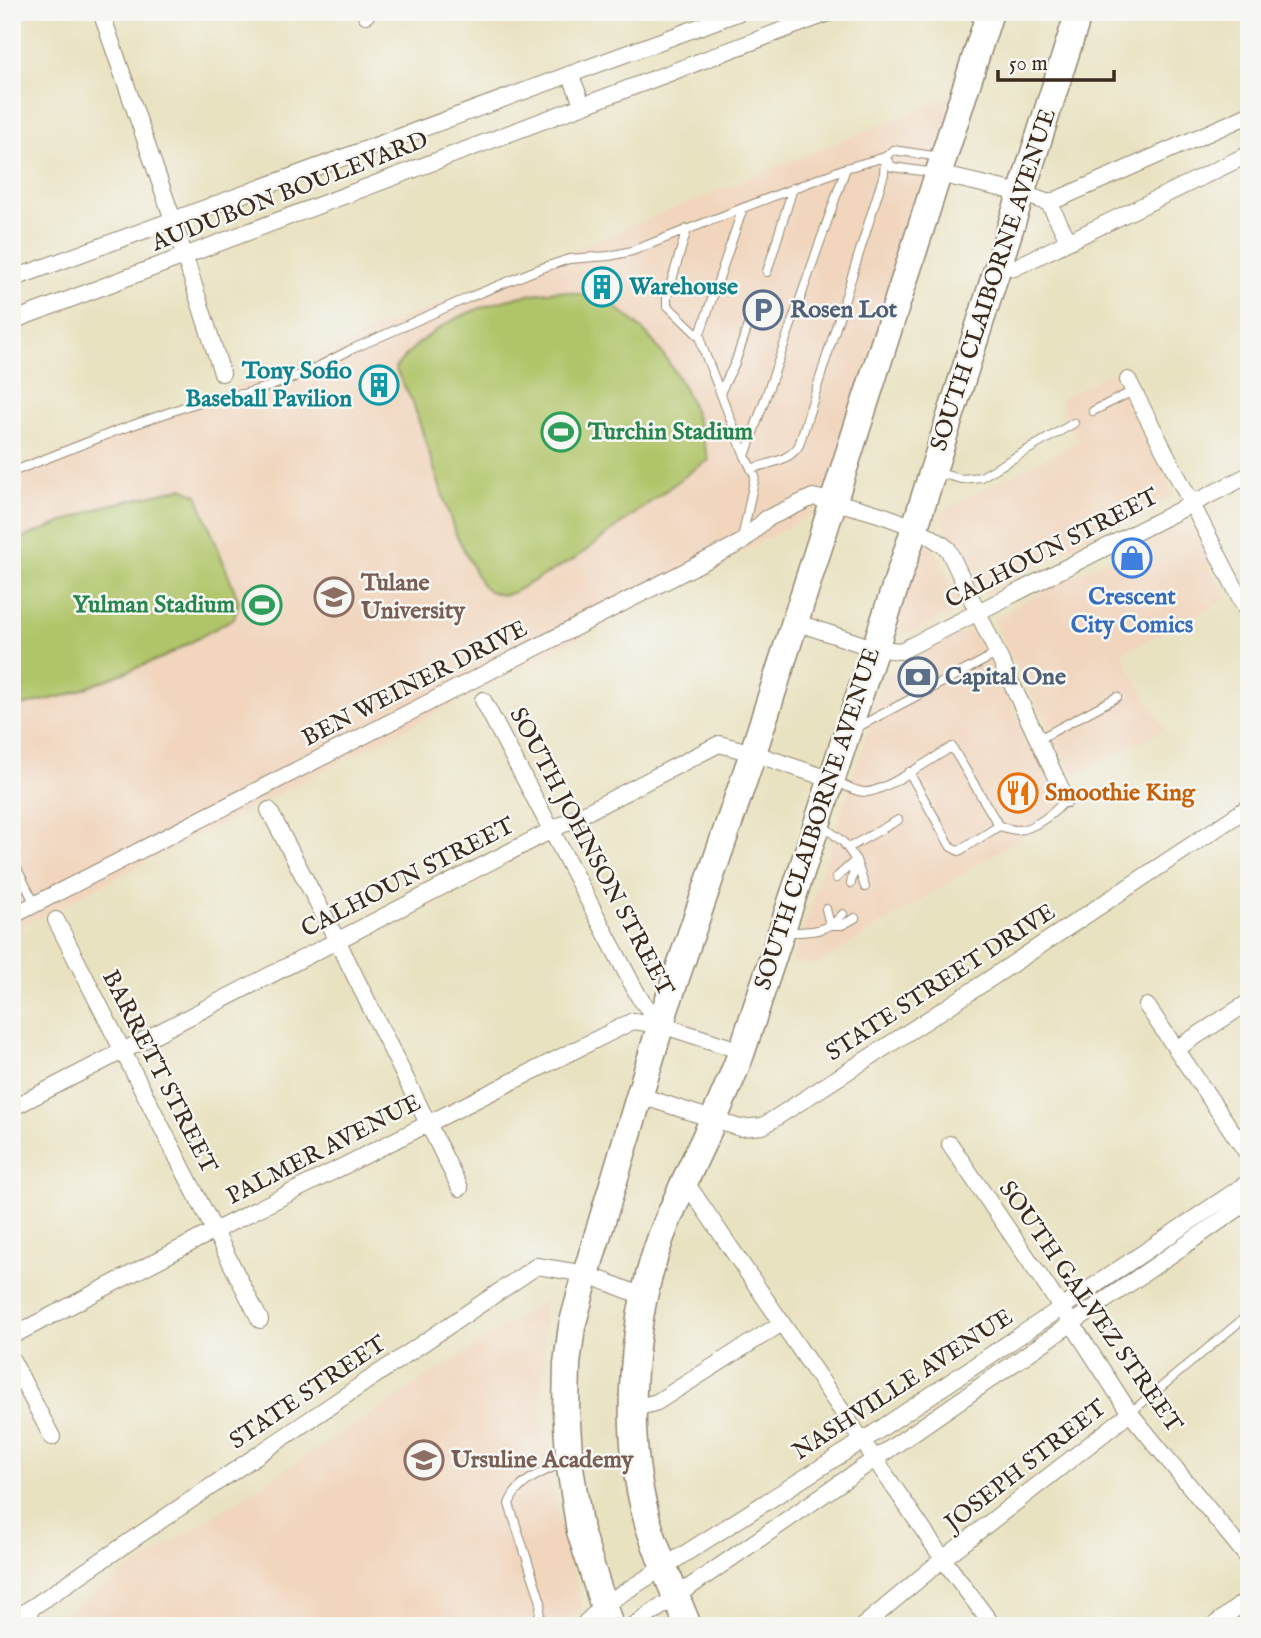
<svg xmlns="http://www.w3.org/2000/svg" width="1261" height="1638" font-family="'IM FELL English',serif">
  <rect width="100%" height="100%" fill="#f6f6f2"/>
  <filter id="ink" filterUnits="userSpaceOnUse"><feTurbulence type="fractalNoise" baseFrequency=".0143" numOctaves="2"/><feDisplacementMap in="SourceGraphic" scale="14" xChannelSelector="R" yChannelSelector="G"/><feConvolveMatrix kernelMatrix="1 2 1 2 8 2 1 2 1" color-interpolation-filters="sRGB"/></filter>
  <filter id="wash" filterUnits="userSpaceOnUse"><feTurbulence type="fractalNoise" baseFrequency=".00686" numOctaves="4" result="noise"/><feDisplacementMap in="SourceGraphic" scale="28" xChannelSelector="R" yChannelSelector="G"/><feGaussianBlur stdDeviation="1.57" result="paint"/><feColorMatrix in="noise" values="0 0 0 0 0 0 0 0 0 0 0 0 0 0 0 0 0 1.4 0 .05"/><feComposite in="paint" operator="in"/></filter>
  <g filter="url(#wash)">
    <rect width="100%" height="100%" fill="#e9e2c1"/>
    <path fill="#f1d5bd" d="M966,90L835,502L476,692L12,931V470L243,383Z
      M1113,371L1175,495L1121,519L989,593L983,594L978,591L945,527L942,517L943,513L950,506L1079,442L1059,400Z
      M1186,519L1193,525L1227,599L1121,654L1165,730L1073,774L995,624V619L998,615Z
      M928,546H932L964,604L960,608L909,634L904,633L898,628L897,619L924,549Z
      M972,628L1066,809L818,964L792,963L869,729L883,675Z
      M545,1301L541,1417L554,1503L583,1609L558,1626H44Z"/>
    <path fill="#b0c569" stroke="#767844" stroke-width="2" d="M557,291C573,293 590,294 605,302C643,321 671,361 689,398C698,418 702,440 709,460L693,470L576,558L512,593L501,595L489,591L481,584L454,530L413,403L395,368C433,319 498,296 557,291Z
      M182,488L197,495L239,602L234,618L164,657L68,695L12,708V542L105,506Z"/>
  </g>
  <g filter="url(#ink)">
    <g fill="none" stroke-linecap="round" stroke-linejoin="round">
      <g stroke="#928670" stroke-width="10">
        <path id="lane" d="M885,157L892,167L936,173
          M743,208L700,334L702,346L745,456
          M687,229L667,297V305L701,338
          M767,272L793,188
          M721,391L735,363L755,305
          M1093,411L1133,391
          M751,469C768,463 790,461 799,445L884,174L885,157
          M12,472L116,431L184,407L213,398L242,394L268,387L308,372L350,350L470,297L539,269L569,259L609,256L632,251L846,168
          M935,472L961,479L981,477L1074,423
          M742,539L755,476L745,456L846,168L885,157L893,150L940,157
          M856,728L998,653
          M1039,739L1117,697
          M835,781C844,785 855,792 865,792C883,793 934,757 952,747L999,826L959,851L951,847L909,772
          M821,824L843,842L856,860L851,883
          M999,826C1004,827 1011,830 1017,830C1034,830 1057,811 1066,799
          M848,848L898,820
          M12,859L35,904
          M836,878L856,860L865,887
          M826,909L830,925H842L855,918
          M785,932C808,932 827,933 843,914
          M1130,1413L1249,1314
          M29,1609L40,1626
          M528,1626L539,1618L541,1602L509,1504C517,1481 543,1472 564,1462"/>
      </g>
      <g stroke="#928670" stroke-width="18">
        <path id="street" d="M101,12L173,220L222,373
          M365,12L366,15
          M570,74L583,106
          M939,174L1021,193L1049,203L1249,115
          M1049,203L1068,240
          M999,263L1014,268L1249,154
          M12,279L740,12
          M12,321L831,12
          M1128,380L1249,615
          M795,622L873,648L901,651L1249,475
          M483,700L639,997L661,1025
          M269,810L337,940L460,1188
          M12,916L742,542L766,519L813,497C857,507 913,520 948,549L1066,799
          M56,920L260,1320
          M1147,1006L1249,1156
          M1176,1049L1249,1002
          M641,1096L740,1128L763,1126L952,1004L1249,807
          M12,1108L719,744L753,753L832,780
          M950,1144L1071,1322L1130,1413L1249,1559
          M685,1181L943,1559L993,1626
          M12,1336L214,1231L633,1021L661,1025L742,1051
          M12,1360L52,1437
          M633,1409L657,1402L782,1323
          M12,1621L537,1266L586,1274L645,1297
          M582,1626L604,1605L864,1440L1249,1182
          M633,1626L1249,1201
          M863,1626L943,1559L1130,1413
          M1213,1626L1249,1598"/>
      </g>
      <g stroke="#928670" stroke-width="29">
        <path id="primary" d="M610,1626L580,1531L570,1467L566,1410L567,1364L572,1326L586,1274L666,1007L753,753L990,12
          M688,1626C674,1590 656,1553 646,1516C623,1431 631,1319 661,1237C685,1174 719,1115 742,1051L915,527L1079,12"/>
      </g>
      <use href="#lane" stroke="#fff" stroke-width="8"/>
      <use href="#street" stroke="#fff" stroke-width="16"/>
      <use href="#primary" stroke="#fff" stroke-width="26"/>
    </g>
  </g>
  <defs>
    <g id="building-ring" transform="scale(2.0125)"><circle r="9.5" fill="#f6f6f2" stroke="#0f9aa8" stroke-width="1.5"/><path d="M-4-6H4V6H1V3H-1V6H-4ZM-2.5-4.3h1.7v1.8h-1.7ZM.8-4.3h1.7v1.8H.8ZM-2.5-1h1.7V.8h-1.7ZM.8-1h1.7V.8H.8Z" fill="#0f9aa8"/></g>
    <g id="parking-ring" transform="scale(2.0125)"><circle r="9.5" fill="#f6f6f2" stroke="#5c6f8a" stroke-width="1.5"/><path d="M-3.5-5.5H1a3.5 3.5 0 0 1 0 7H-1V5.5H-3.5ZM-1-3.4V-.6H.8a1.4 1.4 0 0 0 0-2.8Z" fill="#5c6f8a"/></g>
    <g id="stadium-ring" transform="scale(2.0125)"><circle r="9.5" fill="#f6f6f2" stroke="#2e9e5b" stroke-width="1.5"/><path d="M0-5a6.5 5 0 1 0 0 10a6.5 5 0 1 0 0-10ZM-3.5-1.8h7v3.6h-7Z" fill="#2e9e5b"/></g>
    <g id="shop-ring" transform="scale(2.0125)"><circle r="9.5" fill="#f6f6f2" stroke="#3f7fe0" stroke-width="1.5"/><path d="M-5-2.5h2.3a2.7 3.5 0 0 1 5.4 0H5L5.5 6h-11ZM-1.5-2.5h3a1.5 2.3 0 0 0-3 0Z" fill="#3f7fe0"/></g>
    <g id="university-ring" transform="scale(2.0125)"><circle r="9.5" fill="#f6f6f2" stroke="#8d6e63" stroke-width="1.5"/><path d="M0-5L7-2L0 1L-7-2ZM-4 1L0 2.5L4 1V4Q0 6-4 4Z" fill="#8d6e63"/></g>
    <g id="bank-ring" transform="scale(2.0125)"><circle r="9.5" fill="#f6f6f2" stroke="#5c6f8a" stroke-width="1.5"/><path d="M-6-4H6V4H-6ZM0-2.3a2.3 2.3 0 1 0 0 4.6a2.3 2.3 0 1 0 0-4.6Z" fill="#5c6f8a"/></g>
    <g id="restaurant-ring" transform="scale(2.0125)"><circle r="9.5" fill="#f6f6f2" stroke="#e8710a" stroke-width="1.5"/><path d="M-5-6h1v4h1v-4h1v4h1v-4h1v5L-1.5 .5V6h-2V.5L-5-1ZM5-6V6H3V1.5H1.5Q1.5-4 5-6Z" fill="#e8710a"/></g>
    <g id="school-ring" transform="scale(2.0125)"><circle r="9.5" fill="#f6f6f2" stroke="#8d6e63" stroke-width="1.5"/><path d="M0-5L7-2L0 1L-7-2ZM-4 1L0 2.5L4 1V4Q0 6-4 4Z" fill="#8d6e63"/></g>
  </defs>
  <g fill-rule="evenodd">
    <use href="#building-ring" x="602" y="287"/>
    <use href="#parking-ring" x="763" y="310"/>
    <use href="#building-ring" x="379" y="385"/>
    <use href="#stadium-ring" x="561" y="432"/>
    <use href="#shop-ring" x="1132" y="558"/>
    <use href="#university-ring" x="334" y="597"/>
    <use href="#stadium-ring" x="262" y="605"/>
    <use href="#bank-ring" x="918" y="677"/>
    <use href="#restaurant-ring" x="1018" y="793"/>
    <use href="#school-ring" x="424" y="1460"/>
  </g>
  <g text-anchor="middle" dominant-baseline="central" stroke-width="5" stroke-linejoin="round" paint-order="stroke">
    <g font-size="24" fill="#3b2a1e" stroke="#f6f6f2">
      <text transform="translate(290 192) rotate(-21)">AUDUBON BOULEVARD</text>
      <text transform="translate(994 280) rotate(-72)">SOUTH CLAIBORNE AVENUE</text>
      <text transform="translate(1052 549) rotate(-27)">CALHOUN STREET</text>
      <text transform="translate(415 684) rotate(-27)">BEN WEINER DRIVE</text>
      <text transform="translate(818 819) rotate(-72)">SOUTH CLAIBORNE AVENUE</text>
      <text transform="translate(591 852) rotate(62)">SOUTH JOHNSON STREET</text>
      <text transform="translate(408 878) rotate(-27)">CALHOUN STREET</text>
      <text transform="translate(941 983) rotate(-33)">STATE STREET DRIVE</text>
      <text transform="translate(159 1072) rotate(63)">BARRETT STREET</text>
      <text transform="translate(324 1150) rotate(-27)">PALMER AVENUE</text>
      <text transform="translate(1090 1307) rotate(55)">SOUTH GALVEZ STREET</text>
      <text transform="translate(903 1385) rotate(-33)">NASHVILLE AVENUE</text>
      <text transform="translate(308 1393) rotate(-34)">STATE STREET</text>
      <text transform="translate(1026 1466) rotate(-38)">JOSEPH STREET</text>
    </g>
    <g font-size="24" font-weight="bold" fill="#0d838f" stroke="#f6f6f2" text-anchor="start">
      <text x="629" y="287">Warehouse</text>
      <text x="352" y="371" text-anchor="end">Tony Sofio<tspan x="352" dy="28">Baseball Pavilion</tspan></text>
    </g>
    <g font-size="24" font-weight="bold" fill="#4e5e75" stroke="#f6f6f2" text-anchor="start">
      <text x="790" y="310">Rosen Lot</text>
      <text x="945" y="677">Capital One</text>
    </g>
    <g font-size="24" font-weight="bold" fill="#27864d" stroke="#f6f6f2" text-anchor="start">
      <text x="588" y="432">Turchin Stadium</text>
      <text x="235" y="605" text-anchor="end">Yulman Stadium</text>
    </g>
    <g font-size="24" font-weight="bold" fill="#785e54" stroke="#f6f6f2" text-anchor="start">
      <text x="361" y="583">Tulane<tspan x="361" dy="28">University</tspan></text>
      <text x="451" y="1460">Ursuline Academy</text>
    </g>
    <g font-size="24" font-weight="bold" fill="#366cbe" stroke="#f6f6f2">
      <text x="1132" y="597">Crescent<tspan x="1132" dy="28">City Comics</tspan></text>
    </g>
    <g font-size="24" font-weight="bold" fill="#c56008" stroke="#f6f6f2" text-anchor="start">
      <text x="1045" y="793">Smoothie King</text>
    </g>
  </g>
  <rect width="1261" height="1638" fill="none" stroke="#f6f6f2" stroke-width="42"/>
  <path d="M998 70v10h116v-10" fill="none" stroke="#3b2a1e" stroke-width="3.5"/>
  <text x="1009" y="70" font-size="21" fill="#3b2a1e" stroke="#f6f6f2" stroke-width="5" paint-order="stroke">50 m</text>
</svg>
